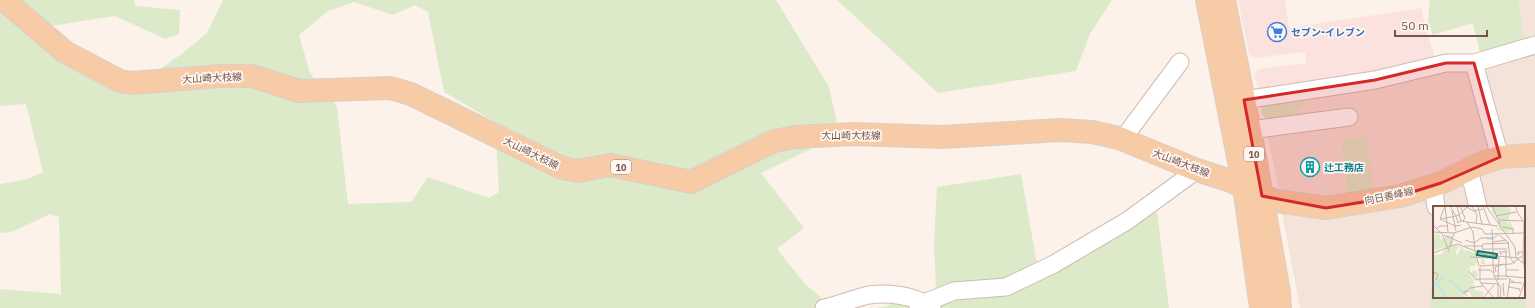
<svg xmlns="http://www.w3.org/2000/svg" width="1535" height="308" font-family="'IBM Plex Sans','Noto Sans JP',sans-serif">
  <rect width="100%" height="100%" fill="#fcf2ea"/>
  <path fill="#f3e3d9" d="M1519,0H1535V42L1524,43Z
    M1535,47V150L1501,153L1481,65Z
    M1468,66L1497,153L1468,164L1347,201L1285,196L1279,189L1267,136L1269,120L1262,115L1260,104Z
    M1535,158V308H1511V297H1524V207H1484L1477,174Z
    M1462,178L1473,207H1442L1440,193Z
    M1430,196L1434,227V290L1429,291L1431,308H1300L1282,213Z"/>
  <path fill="#fbe2df" d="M1238,0H1285L1289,28L1422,8L1425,27L1435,57L1428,63L1260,93L1254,75L1258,69L1306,63L1305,52L1256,58L1249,54Z"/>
  <path fill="#dceac9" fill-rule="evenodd" d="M0,0H134L136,6L180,10L179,34L165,39L115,16L51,26L105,83L150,76L183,53L207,33L223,0H776L829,87L837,123L809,150L761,173L804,228L777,249L805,284L833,308H0V289L61,294L59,217L50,214L12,232L0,233V184L28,179L43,172L26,104L0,106ZM354,2L393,15L415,5L428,12L444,92L495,122L499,192L489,198L428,177L411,202L348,204L337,107L310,73L299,35L328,11Z
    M837,0H1112L1090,34L1076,71L938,93Z
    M1430,0H1519L1524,44L1481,58L1473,23L1433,35L1428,21Z
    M1302,95L1304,107L1298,108L1299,117L1269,120L1262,115L1261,104Z
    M1366,136L1374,196L1348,201L1341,140Z
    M1021,174L1036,259L1046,276L1157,212L1169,308H875L884,307L936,289L934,245L937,187Z
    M1434,290V297H1524V296L1526,308H1431L1429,291Z"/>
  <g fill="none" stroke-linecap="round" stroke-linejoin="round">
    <g stroke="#d0bbb2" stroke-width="19">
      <path id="minor" d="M1474,63L1500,157
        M1244,100L1375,80L1446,63H1474L1535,45
        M1250,130L1349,117
        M1122,140L1180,62
        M1469,169L1478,207
        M1433,185L1436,207
        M824,308C839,305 854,298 869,295C891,292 913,296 932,307
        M918,308L924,303L954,291L1006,287L1054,264L1127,221L1197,170"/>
    </g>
    <g stroke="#d9cfcd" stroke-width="24">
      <path id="major" d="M4,0L65,52L120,81L131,83L221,76H252L299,91L390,88L411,94L562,168L578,171L610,165L691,182L774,141L796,137L852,134L943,137L1060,130L1092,132L1119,138L1197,170L1231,181L1262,196L1277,201L1326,208L1400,196L1441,183L1482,163L1500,157L1535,155
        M1207,0L1244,187L1261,308
        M1224,0L1254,151L1279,292L1280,308"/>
    </g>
    <use href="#minor" stroke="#fff" stroke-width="17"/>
    <use href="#major" stroke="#f7cba6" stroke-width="22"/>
  </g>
  <path fill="#d62828" fill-opacity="0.2" stroke="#d62828" stroke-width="3" stroke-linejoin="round" d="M1446,63H1474L1500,157L1441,183L1400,196L1326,208L1262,196L1244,100L1375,80Z"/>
  <defs>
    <g id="supermarket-ring" transform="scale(1)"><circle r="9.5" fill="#fef7f1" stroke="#3f7fe0" stroke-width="1.5"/><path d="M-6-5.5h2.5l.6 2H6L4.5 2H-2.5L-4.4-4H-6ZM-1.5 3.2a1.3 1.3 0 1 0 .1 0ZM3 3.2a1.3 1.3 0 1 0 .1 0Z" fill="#3f7fe0"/></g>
    <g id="building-ring" transform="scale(1)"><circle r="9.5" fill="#fef7f1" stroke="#0f9aa8" stroke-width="1.5"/><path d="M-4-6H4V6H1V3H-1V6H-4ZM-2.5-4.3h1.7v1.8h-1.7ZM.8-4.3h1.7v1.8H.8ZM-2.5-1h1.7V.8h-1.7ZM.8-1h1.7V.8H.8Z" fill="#0f9aa8"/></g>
  </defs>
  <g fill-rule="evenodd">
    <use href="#supermarket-ring" x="1277" y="32"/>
    <use href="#building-ring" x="1310" y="167"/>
  </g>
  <g text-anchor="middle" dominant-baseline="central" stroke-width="3.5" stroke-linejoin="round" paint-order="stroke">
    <g fill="#fef7f1" stroke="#9f867f" stroke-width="1">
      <rect x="1244" y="147" width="20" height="14" rx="3"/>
      <rect x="611" y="160" width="20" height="14" rx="3"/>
    </g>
    <g font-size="9" font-weight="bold" fill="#76554e">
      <text x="1254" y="154">10</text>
      <text x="621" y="167">10</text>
    </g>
    <g font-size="10" font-weight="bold" fill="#366cbe" stroke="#fef7f1" text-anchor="start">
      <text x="1291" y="32">セブン-イレブン</text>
    </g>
    <g font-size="10" fill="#76554e" stroke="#fef7f1">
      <text transform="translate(212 78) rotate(-3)">大山崎大枝線</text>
      <text x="851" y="135">大山崎大枝線</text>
      <text transform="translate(531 153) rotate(26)">大山崎大枝線</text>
      <text transform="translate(1181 163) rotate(21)">大山崎大枝線</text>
      <text transform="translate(1389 196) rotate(-12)">向日善峰線</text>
    </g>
    <g font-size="10" font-weight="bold" fill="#0d838f" stroke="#fef7f1" text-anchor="start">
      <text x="1324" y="167">辻工務店</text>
    </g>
  </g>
  <g transform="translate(1433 206)">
    <rect width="92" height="92" fill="#fcf2ea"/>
    <path d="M59,0H73L78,4L74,18L77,15L81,23L75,26L65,24L62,21L66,22L65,9L60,7ZM6,27L8,35L10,32L14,40L0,45V30ZM18,29L20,32L24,31L16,32L21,35L18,42L22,39L26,40L23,46L24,50L28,41L33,46L34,44L45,49L44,43L48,46L60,45L55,47V53L50,52L53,58H48V52L45,50L42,53L46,56L42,58L44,60H37V63L45,66L44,73L38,68L40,65L33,62L41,75V84L51,86L49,91H39L35,81L30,88L32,92H0V72L4,74L0,71V49L9,48L12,43V31Z" fill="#dceac9"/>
    <path fill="none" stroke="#bfe5e4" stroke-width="2" d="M53,32L60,33L65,28M16,74L34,90M4,77L13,92M0,79L11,71"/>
    <path fill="none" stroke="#c6b3ac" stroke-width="1" d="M12,0L15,26M17,0L23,10L26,9L28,15M24,0L26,9L34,1M27,0L32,12L30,15M39,0L44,9L43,17M45,0L49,19M50,0L57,19M53,0L82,41L83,52L90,57M59,0L67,18M83,0L84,6L91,16L90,53L92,66M34,1L40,5L50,3M19,5L22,20L28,19M63,10L83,6M7,13L22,20L23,25M7,13L12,0M8,13L23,10L25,17L28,15M66,14L90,15M28,15L34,16L40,26L42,44M34,16L65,20M0,19L9,28L16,45M70,21L80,23V27M3,23L7,20H15M59,23L60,43H73M0,26L21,27L39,21L49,23L52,28L92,27M11,29L29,37M66,29L75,36L77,52L82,58M32,34L41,37L48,32H60M60,36L73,34M17,40L21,27M31,40H49M49,43L50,38L76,37M49,43H60V59M42,45L46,60M86,46L85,49V46H91M0,47L24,38L53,49L86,52M69,49L66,46H74M37,51L66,52M60,59L61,70L68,82L67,92M35,64L43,74L47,73M45,64H57L61,67M73,64H86M0,66L5,68L4,73H2M63,66L62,61L71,58M61,70H73L82,77M73,70V43M73,70L92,72M47,73H74M65,74L66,51M76,76L89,77M48,77L65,78M70,77L71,90M75,81L87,83L86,85M36,85L30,87L37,82L50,80M50,92L61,79M61,92L47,76V60L78,58L91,49M65,92V78M74,92L77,73M86,92L92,74"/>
    <path fill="#0f766e" fill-opacity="0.15" stroke="#0f766e" stroke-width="2" d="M45,45L64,48L63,52L44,49Z"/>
    <rect width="92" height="92" fill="none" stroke="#76554e" stroke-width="2"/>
  </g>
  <path d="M1395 30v6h92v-6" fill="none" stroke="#76554e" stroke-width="2"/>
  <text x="1401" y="30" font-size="12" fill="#76554e" stroke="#fef7f1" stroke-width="3" paint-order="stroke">50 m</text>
</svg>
